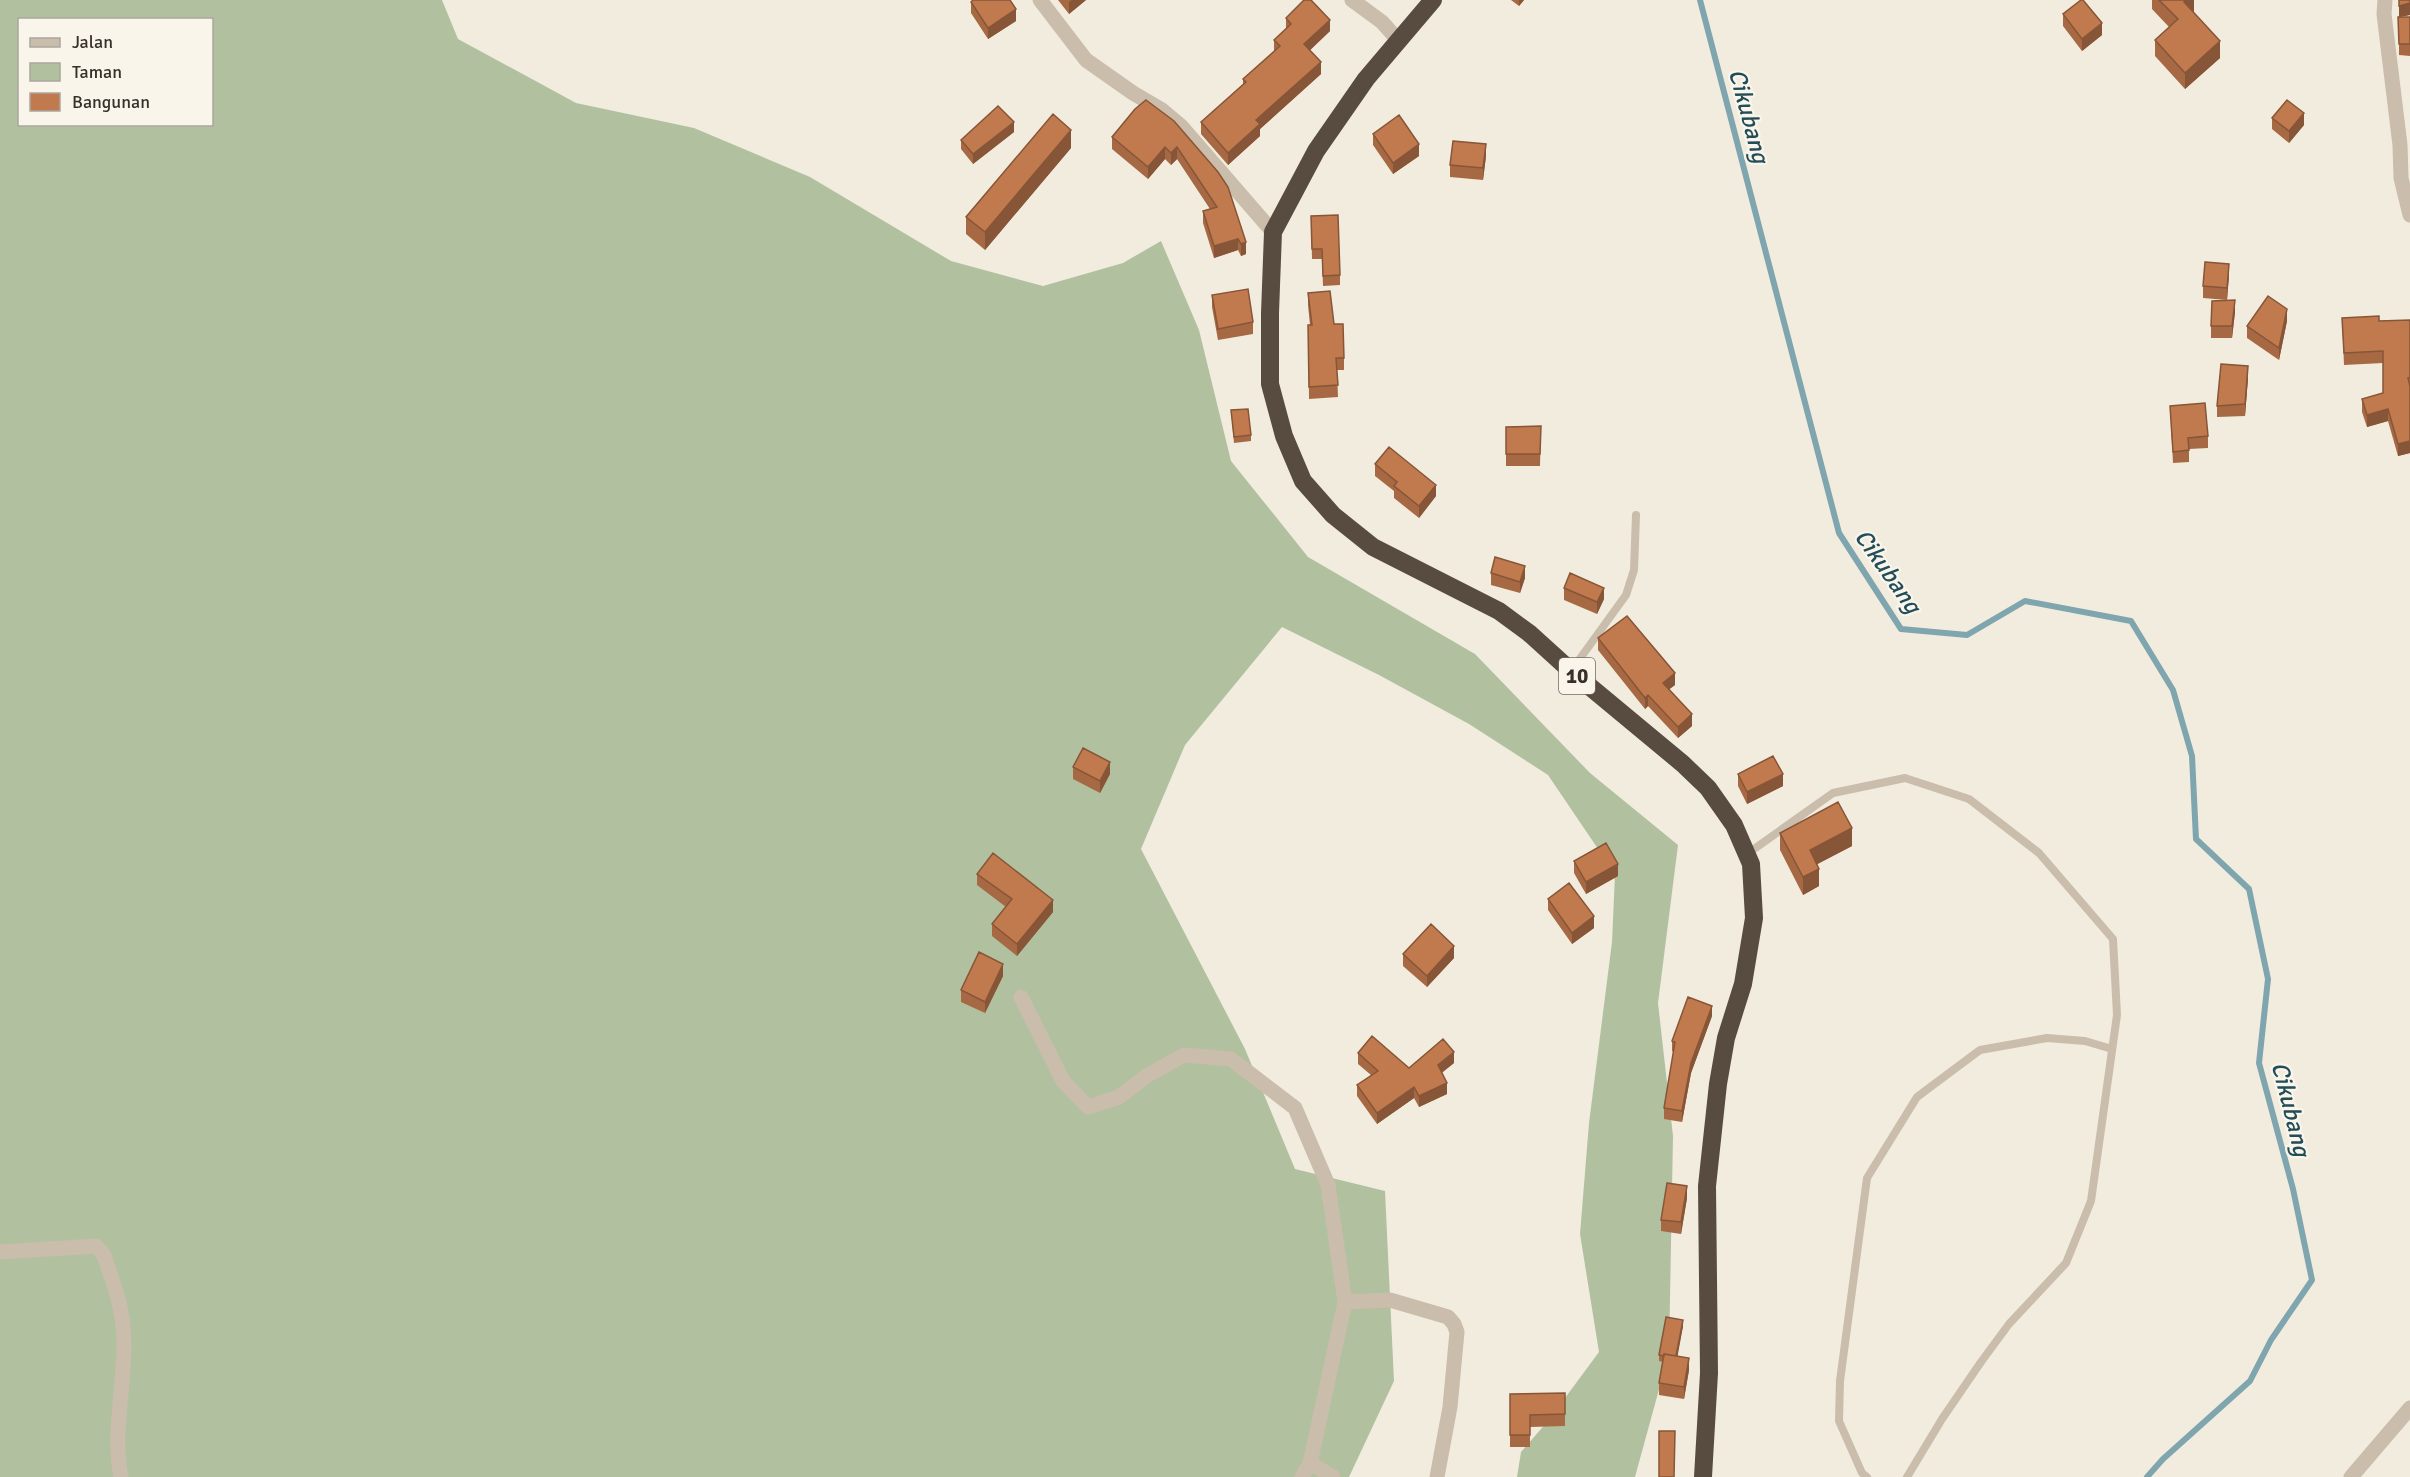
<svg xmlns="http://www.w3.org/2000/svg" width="2410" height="1477" font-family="Signika,sans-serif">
  <rect width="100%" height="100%" fill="#f2ecdf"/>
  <path fill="#b1c19f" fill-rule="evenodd" d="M0,0H442L458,39L576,103L694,128L810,177L951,261L1043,286L1123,263L1161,241L1199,330L1231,461L1308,557L1475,654L1590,773L1678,845L1658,1003L1673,1136L1669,1353L1635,1477H1517L1521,1452L1548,1421L1599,1352L1580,1234L1589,1123L1612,942L1615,874L1548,775L1469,724L1379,675L1282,627L1185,745L1141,849L1245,1049L1295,1169L1385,1191L1394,1381L1349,1477H0ZM20,20H212V124H20Z"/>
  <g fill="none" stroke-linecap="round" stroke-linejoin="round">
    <path stroke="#7fa5ae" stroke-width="6" d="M1700,0L1839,533L1901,629L1967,635L2025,601L2131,621L2173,690L2192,756L2196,839L2249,889L2268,979L2259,1063L2293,1189L2312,1280L2271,1340L2250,1381L2163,1459L2147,1477"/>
    <path stroke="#cabdab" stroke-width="8" d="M1571,671L1626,595L1634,570L1636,515
      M1747,854L1833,793L1905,778L1969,799L2039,853L2113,939L2117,1015L2091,1201L2066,1263L2009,1324L1981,1362L1942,1419L1907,1477
      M1867,1477L1862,1473L1839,1421L1840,1381L1867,1178L1917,1097L1980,1050L2047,1038L2085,1041L2112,1049"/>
    <path stroke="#cabdab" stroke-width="15" d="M1040,0L1086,60L1133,93L1162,110L1181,126L1273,232
      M1352,0L1382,22L1398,40
      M2385,0L2384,14L2400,145L2401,178L2410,215
      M1021,997L1063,1081L1088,1107L1119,1097L1148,1075L1184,1055L1231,1059L1295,1108L1328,1185L1345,1302
      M0,1252L96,1246L104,1255C111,1277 121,1302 123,1326C128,1373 111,1432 121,1477
      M1310,1463L1333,1477
      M1302,1477L1310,1463L1345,1302L1390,1300L1448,1317L1454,1324L1457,1332L1450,1407L1437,1477
      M2351,1477L2410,1408"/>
    <path stroke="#584c41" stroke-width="18" d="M1433,0L1366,79L1316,151L1273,232L1270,313V384L1284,436L1303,481L1333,515L1373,547L1499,611L1529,633L1571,671L1683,764L1708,788L1734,825L1751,864L1754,918L1743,984L1726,1038L1718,1084L1707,1186L1709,1373L1703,1477"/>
  </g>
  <path fill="#a66943" d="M1058,0H1086L1069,14Z
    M1511,0H1524L1519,6Z
    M2152,0H2194V11H2193L2220,58L2185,89L2155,56V40L2169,27L2152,9Z
    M2399,0H2410V15L2399,17H2410V56L2399,55Z
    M971,2L1016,21L988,39L971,13Z
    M2063,14L2102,35L2082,51L2063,26Z
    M1286,18L1330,31L1310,50L1321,74L1260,129V136L1228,165L1201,134V122L1243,84V79L1274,51V40L1286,29Z
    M1135,109L1218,172L1246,254L1241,256L1238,250L1214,258L1203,223V211L1210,209L1177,159L1171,165L1165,159L1148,179L1112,149V137Z
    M2272,118L2304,125L2289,143L2272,129Z
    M1014,132L973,164L961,149V140Z
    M1373,134L1419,156L1393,174L1373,145Z
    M1071,148L985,250L966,234V217Z
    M1486,156L1483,180L1450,177V165Z
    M1311,216L1340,275V285L1323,286L1322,259H1312Z
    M2229,275L2227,300L2203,298V286Z
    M1308,293L1334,324L1344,358V370H1337L1338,397L1309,399L1308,325H1310L1308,305Z
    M1212,295L1253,322V334L1218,340L1212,307Z
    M2235,312L2232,338H2211V326Z
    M2342,318L2379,321L2410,320V453L2398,456L2388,421L2367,427L2362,412V399L2383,393V363L2344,365Z
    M2287,321L2279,360L2247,338V326Z
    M2248,378L2245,416L2217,417V406Z
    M2170,406L2208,436V448L2189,449V462L2173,463Z
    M1231,410L1251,435V441L1234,443Z
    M1541,426L1540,466H1506V427Z
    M1375,464L1436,496L1419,518L1394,498V491L1375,476Z
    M1491,573L1525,578L1520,593L1491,585Z
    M1564,588L1604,599L1597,614L1564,600Z
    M1598,638L1675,685L1669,689L1692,726L1678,738L1648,706L1645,709L1598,650Z
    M1073,767L1110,774L1100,793L1073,779Z
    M1738,774L1783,786L1747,804L1738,786Z
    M1780,833L1852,846L1817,864L1819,886L1803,895L1780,850Z
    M1574,861L1618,876L1586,894L1574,873Z
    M977,874L1053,912L1017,956L992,936V924L1006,907L977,885Z
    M1548,899L1594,928L1572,944L1548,910Z
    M1403,954L1454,958L1427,987L1403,966Z
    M1003,976L985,1013L961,1002V990Z
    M1712,1016L1691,1073L1682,1122L1664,1119V1108L1674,1052L1672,1051V1041Z
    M1358,1053L1409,1068L1454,1063L1442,1072L1447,1094L1419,1107L1414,1098L1377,1124L1357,1096V1085L1371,1075L1358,1064Z
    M1687,1198L1681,1234L1661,1231V1220Z
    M1683,1326L1677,1356L1689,1370L1684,1399L1659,1395V1383L1663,1362L1659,1361V1355Z
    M1510,1394L1565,1414V1426L1530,1427V1447H1510Z"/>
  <path fill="#875537" d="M1072,0H1086L1069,14V2Z
    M1519,0H1524L1519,6Z
    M2187,0H2194V11L2184,18V2Z
    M2410,3V15L2399,17V6Z
    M1016,9V21L988,39V28Z
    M1330,20V31L1304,56V44Z
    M2102,23V35L2082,51V39Z
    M2220,41V58L2185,89V73Z
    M1321,62V74L1260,129V136L1228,165V153L1256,120Z
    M2304,113V125L2289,143V131Z
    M1014,122V132L973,164V154Z
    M1071,130V148L985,250V232Z
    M1419,144V156L1393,174V163Z
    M1486,144V156L1483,180V168Z
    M1165,147V159L1148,179V167Z
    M1177,147V159L1171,165V153Z
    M1238,239V250L1214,258V246Z
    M1246,242V254L1241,256V244Z
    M2229,264V275L2227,300V288Z
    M2235,300V312L2232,338V326Z
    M2287,309V321L2279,360V348Z
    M2248,366V378L2245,416V404Z
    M2388,409V421L2367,427V415Z
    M2410,441V453L2398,456V444Z
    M1436,485V496L1419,518V506Z
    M1525,566V578L1520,593V582Z
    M1604,588V599L1597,614V602Z
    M1675,673V685L1663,694V683Z
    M1648,695V706L1645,709V698Z
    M1692,714V726L1678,738V727Z
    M1110,762V774L1100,793V781Z
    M1783,774V786L1747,804V792Z
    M1852,828V846L1810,868V850Z
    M1618,864V876L1586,894V882Z
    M1819,869V886L1803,895V877Z
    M1053,900V912L1017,956V944Z
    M1594,916V928L1572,944V933Z
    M1454,946V958L1427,987V976Z
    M1003,964V976L985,1013V1002Z
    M1712,1006V1016L1691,1073L1682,1122V1111L1691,1063Z
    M1454,1052V1063L1438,1076V1065Z
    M1447,1083V1094L1419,1107V1096Z
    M1414,1087V1098L1377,1124V1113Z
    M1687,1186V1198L1681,1234V1222Z
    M1683,1320V1326L1676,1365V1359Z
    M1689,1358V1370L1684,1399V1387Z"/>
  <path fill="#c17a4e" stroke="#875537" stroke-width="1.5" d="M973,0H1010L1016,9L988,28L971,2Z
    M1304,0H1311L1330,20L1304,44L1321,62L1256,120L1260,124L1228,153L1201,122L1246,82L1243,79L1280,46L1274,40L1291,24L1286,18Z
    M2081,0H2083L2102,23L2082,39L2063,14Z
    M2159,0H2187L2184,2L2220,41L2185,73L2155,40L2178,19Z
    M2399,0H2410V3L2399,6Z
    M2398,17H2410V44H2399Z
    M1146,100L1174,121L1218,172L1228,187L1246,242L1241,244L1238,239L1214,246L1203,211L1217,207L1177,147L1171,153L1165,147L1148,167L1112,137L1135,109Z
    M2287,100L2304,113L2289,131L2272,118Z
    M998,106L1014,122L973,154L961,140Z
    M1053,114L1071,130L985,232L966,217Z
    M1399,115L1419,144L1393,163L1373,134Z
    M1453,141L1486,144L1483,168L1450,165Z
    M1338,215L1340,275L1323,276L1322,249H1312L1311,216Z
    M2205,262L2229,264L2227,288L2203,286Z
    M1248,289L1253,322L1218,329L1212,295Z
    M1330,291L1334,324H1343L1344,358H1336L1338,385L1309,387L1308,325H1312L1308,293Z
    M2268,296L2287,309L2279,348L2247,326Z
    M2235,300L2232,326H2211L2212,301Z
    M2379,316V321L2410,320V378H2408L2410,386V441L2398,444L2388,409L2367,415L2362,399L2383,393V351L2344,353L2342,318Z
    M2221,364L2248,366L2245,404L2217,406Z
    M2205,403L2208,436L2188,438L2189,450L2173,452L2170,406Z
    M1248,409L1251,435L1234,437L1231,410Z
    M1541,426L1540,454H1506V427Z
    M1389,447L1436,485L1419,506L1394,486L1397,482L1375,464Z
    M1495,557L1525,566L1520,582L1491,573Z
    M1570,573L1604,588L1597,602L1564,588Z
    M1627,616L1675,673L1663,683L1692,714L1678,727L1648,695L1645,698L1598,638Z
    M1083,748L1110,762L1100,781L1073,767Z
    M1773,756L1783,774L1747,792L1738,774Z
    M1838,802L1852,828L1810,850L1819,869L1803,877L1780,833Z
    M1606,843L1618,864L1586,882L1574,861Z
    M993,853L1053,900L1017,944L992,924L1012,899L977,874Z
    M1569,883L1594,916L1572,933L1548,899Z
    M1431,924L1454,946L1427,976L1403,954Z
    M979,952L1003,964L985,1002L961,990Z
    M1688,997L1712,1006L1691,1063L1682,1111L1664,1108L1675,1042L1672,1041Z
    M1372,1036L1409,1068L1443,1039L1454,1052L1438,1065L1447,1083L1419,1096L1414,1087L1377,1113L1357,1085L1378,1071L1358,1053Z
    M1667,1183L1687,1186L1681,1222L1661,1220Z
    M1666,1317L1683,1320L1676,1356L1664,1354V1356L1659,1355Z
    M1664,1354L1689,1358L1684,1387L1659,1383Z
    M1565,1393V1414L1530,1415V1435H1510V1394Z
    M1659,1431H1675L1674,1477H1659Z"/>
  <g text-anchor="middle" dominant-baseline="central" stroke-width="4.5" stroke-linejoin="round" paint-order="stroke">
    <rect fill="#f9f5eb" stroke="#726b64" stroke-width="1.5" x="1559" y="658" width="36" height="36" rx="4.5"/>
    <g font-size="21" font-weight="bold" fill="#38302a">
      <text x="1577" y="676">10</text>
    </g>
    <g font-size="24" font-style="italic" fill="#214c58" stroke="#f9f5eb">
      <text transform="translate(1749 116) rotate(75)">Cikubang</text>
      <text transform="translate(1888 571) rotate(55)">Cikubang</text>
      <text transform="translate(2291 1109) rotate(76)">Cikubang</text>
    </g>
  </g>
  <rect x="18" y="18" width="195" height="108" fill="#f9f5eb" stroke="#aca69e" stroke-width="1.5"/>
  <rect x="30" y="38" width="30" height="9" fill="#cabdab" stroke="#aca69e" stroke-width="1.5"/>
  <text x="72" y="48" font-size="18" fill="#38302a">Jalan</text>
  <rect x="30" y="63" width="30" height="18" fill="#b1c19f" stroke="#aca69e" stroke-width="1.5"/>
  <text x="72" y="78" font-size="18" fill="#38302a">Taman</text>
  <rect x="30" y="93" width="30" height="18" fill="#c17a4e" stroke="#aca69e" stroke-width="1.5"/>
  <text x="72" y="108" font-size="18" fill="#38302a">Bangunan</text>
</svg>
